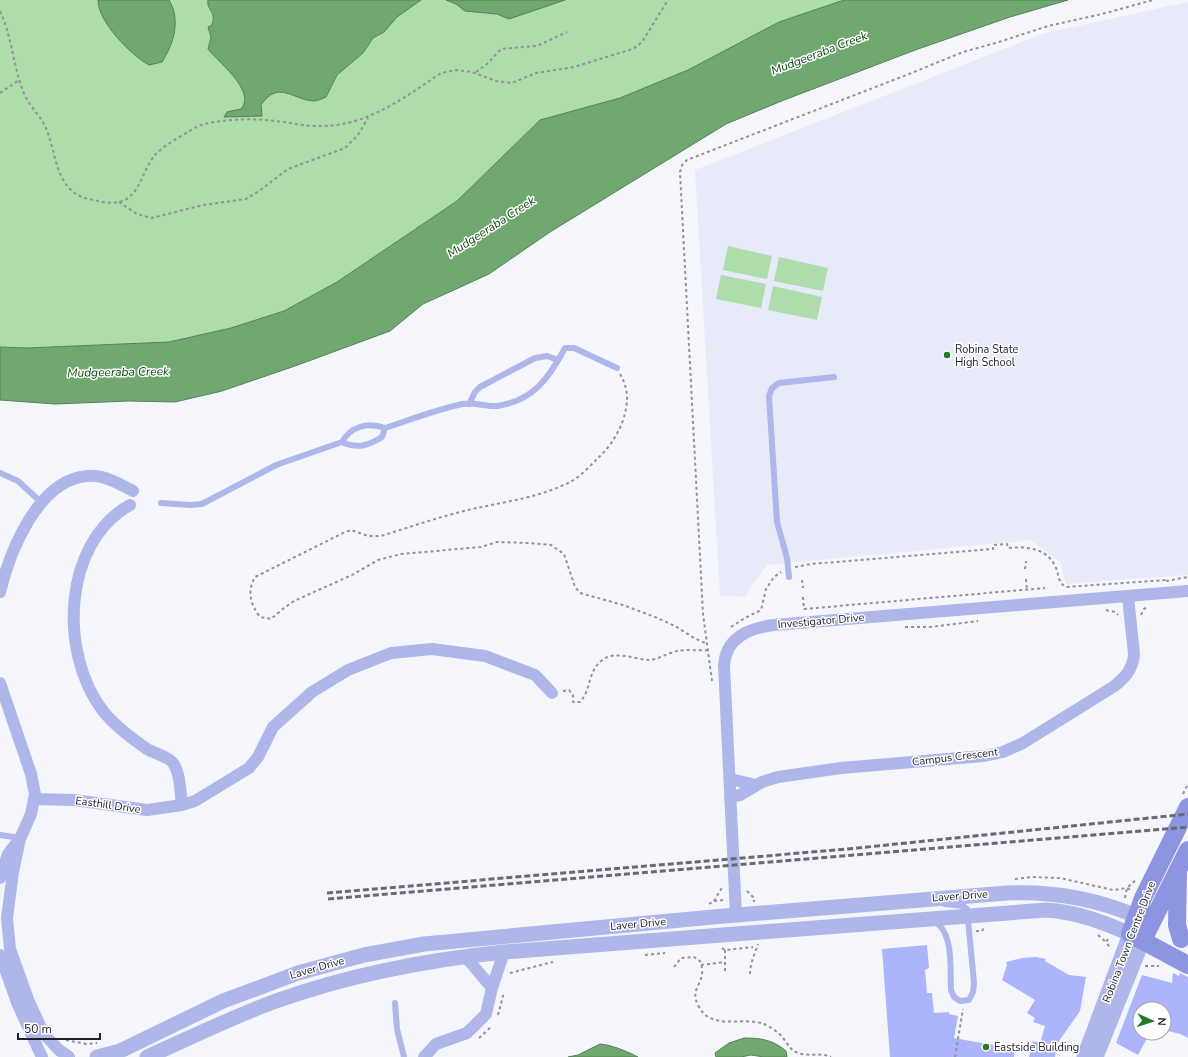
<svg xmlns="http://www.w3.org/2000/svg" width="1188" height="1057" font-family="'Nunito Sans',sans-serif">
  <rect width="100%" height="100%" fill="#f5f6fc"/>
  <path fill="#e7eaf9" d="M1188,2V575L1066,584L1060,562L1030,540L767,565L752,585L746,597L720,596L695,170L1045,33Z"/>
  <path fill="#acddaa" d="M0,0H844L779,22L688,70L620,98L540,120L457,201L337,282L284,311L231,328L169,342L27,348L0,347Z
    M728,246L772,256L767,279L723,270Z
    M779,257L828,268L823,291L774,281Z
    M721,275L766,284L761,308L716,299Z
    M773,286L822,297L817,320L768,310Z"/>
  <path fill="#70a96f" stroke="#57805a" d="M98,0H169C181,20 174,43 162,62L149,65C131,55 98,22 98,0Z
    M208,0H421L397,17L384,32L373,38L363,53L337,75L326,97C322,99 317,101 313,101C292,99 278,80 261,105L262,116L224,117L227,112L241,109C257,91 217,61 208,49L211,37L208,27L212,25C217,11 206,10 208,0Z
    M446,0H565L509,19L497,14L465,11L456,4Z
    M844,0H1068L1010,17L918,49L784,100L726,124L550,232L489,274L423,304L390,331L295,366L222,391L175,402L129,401L55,404L0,400V347L27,348L169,342L231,328L284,311L337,282L457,201L540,120L620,98L688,70L779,22Z
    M744,1038C762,1038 773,1040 786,1051L787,1057H764L751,1055L741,1057H716L715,1053L729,1043Z
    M600,1044C612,1045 626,1051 638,1057H568L578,1055Z"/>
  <path fill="#acb4fc" d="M927,945L929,968L925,970L927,993H932L934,1013L949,1012V1014L958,1016L954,1038L1015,1049L1014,1057H890L882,949Z
    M1036,957L1046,959L1045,961L1069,975L1086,977L1080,1011L1057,1044L1055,1057H1029L1033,1041L1040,1043L1045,1026L1033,1022L1035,1018L1027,1013L1035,1000L1002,980L1007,965L1006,962L1022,958Z
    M1173,973L1179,976L1180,973L1188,977V1038L1180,1034L1164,1030V1009H1140V1033H1150L1138,1055L1116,1043L1142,975L1172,983Z"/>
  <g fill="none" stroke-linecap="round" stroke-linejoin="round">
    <path stroke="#909199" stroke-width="2" stroke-dasharray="3 3" stroke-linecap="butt" d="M0,11C12,37 13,65 23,91C28,106 42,116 47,131C55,151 56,181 76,194C84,199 94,200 103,202C140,208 138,176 155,155C160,148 193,128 201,125C221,119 255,118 275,121C289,122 302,126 315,126C365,128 402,99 441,73L456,70L472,72L496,81L512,83L536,73L574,67L626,51L633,49L642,42L668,0
      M476,72L487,64L501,49L537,46L567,32
      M0,93L19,80
      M119,202L137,214L152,218L203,205L246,199L259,191L288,169L345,148L358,135L368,118
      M620,374C630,391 628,406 622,423C617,436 608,449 598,458C590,466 580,477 570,482C539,498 502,502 468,510C439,517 410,527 381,536H368L351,530L343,533L255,577C247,591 250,604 260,617L271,619L284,608L294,601L352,575L378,560L401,554L481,547L497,542L529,543L551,545L564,554L575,587L580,593L623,605L655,617L675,626L694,638L707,644
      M795,567L811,564L993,549V545L1007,544L1008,548C1026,546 1048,548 1056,568C1059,575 1058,583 1066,587L1166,580
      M1025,569L1026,561
      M1026,579L1027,590
      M802,580L803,588
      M1166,581L1188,577
      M803,597L804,609L1045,588
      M1106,610L1115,612L1118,615
      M1141,615L1144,609L1148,606
      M731,627L745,618L761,610L766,589L774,577L781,572
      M905,627H930L978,621
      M712,681L703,614L680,172L682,165L687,160L909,74L963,52L999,42L1048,26L1102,14L1153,0
      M563,691L569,690L573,695V702H580C591,690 588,673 600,662C613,649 633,659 648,660C657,660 668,653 677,651C685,649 699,651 708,650
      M1183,794L1188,784
      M1015,879L1031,877L1060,878L1113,890L1127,888L1132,891
      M747,891L754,898V902
      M1125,898L1127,888L1136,880
      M714,901L723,886
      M709,904L714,901L724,900
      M976,931H982L984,928
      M1098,935L1106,942
      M1108,939L1106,942L1111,949
      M722,948L725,950L753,947
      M725,950V974
      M645,955L665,953
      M701,965L725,962
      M1145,966H1159
      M674,967L681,958L694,957L700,961C709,984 687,986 699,1007C712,1031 742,1016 764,1024C769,1026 780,1033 783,1038C788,1044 790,1050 798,1053C809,1057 820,1052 831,1057
      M510,973L553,962
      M750,974L751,964L758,944
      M498,1015L504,992
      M479,1038L492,1026
      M66,1040L86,1044L97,1043
      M955,1057L963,1009"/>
    <path stroke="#afb6e9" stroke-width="6" d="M469,404L475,392L480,387L535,358L547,356L558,360
      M342,442C357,449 368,446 382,437L385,428
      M0,473L18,481L42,503
      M161,503L190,505L202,504L276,465L342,442C351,426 368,422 385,428C410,420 437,409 463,404C474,402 486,407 497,406C533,401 549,378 565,348H574L617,368
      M789,577L787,558L777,522L769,396L772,388L779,383L834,377
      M0,835L20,838
      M935,922C954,933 950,970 951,990L954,997L960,1001L969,1000L973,992L974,983L967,909L963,906L945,904
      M395,1003L397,1029L404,1057"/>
    <path stroke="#afb6e9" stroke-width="12" d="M0,592C10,551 38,480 87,476C103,474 120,484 133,491
      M0,683L31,774L35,794L31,814L20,839L13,872L7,918L10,949L29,1002L44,1034L59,1050L69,1057
      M730,779L756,785
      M730,797L740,795L762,782L778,777L841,768L984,756L1003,752L1023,743L1113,687C1125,678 1133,669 1134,654L1128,597
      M34,799L74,800L147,810L182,805C180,792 181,775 173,763C169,757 154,753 147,749C131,738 115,726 103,711C59,654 62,543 130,505
      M182,805L195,801L249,768L258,757L273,727L312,692L348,670L391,653L432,649L485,656L535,675L552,693
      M0,878L8,854L19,840
      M736,915L724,665C726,637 750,628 774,625L1188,591
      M0,955L18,1005L42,1057
      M465,956L492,988
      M424,1057L436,1044L467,1033L486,1014L492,988L504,952"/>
    <path stroke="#afb6e9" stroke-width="15" d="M97,1057L120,1051L223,1001L298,973L364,955L424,944L713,917L1007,893C1052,891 1094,898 1136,916
      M147,1057C190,1038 232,1017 276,1001C349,975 426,960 504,952L1046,910C1077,912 1103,922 1130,934L1084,1057
      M1096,1057L1143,940"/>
    <path stroke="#8d94e0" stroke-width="18" d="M1188,807L1143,898L1130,934L1188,965
      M1178,871L1177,925L1181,939
      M1143,940L1188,850"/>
    <path stroke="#686972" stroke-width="3" stroke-dasharray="6 3" stroke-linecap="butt" d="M327,893L848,849L1188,814
      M328,899L1188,827"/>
  </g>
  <g fill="#247a27" stroke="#fff" stroke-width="1.5">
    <circle cx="947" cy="355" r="4"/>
    <circle cx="986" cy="1047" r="4"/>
  </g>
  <g text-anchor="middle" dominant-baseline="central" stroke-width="3" stroke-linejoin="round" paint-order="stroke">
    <g font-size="11" fill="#1e1f2a" stroke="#fff" text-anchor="start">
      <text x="955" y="349">Robina State<tspan x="955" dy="13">High School</tspan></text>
      <text x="994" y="1047">Eastside Building</text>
    </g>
    <g font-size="11" fill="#1e1f2a" stroke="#fff">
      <text transform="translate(821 621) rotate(-5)">Investigator Drive</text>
      <text transform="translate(955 757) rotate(-7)">Campus Crescent</text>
      <text transform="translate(108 805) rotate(8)">Easthill Drive</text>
      <text transform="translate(960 896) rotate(-4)">Laver Drive</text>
      <text transform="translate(638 924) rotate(-5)">Laver Drive</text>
      <text transform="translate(1129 942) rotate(-69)">Robina Town Centre Drive</text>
      <text transform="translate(317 968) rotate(-16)">Laver Drive</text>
    </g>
    <g font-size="12" font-style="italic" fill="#0c4910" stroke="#fff">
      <text transform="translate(819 53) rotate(-21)">Mudgeeraba Creek</text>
      <text transform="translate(491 227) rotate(-33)">Mudgeeraba Creek</text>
      <text transform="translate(118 372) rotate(-1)">Mudgeeraba Creek</text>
    </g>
  </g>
  <g transform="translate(1152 1021) rotate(93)"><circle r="19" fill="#ffffff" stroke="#a5a5aa"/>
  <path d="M0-3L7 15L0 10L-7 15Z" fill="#247a27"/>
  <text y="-6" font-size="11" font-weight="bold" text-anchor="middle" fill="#1e1f2a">N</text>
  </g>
  <path d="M18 1033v6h82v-6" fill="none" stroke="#1e1f2a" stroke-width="2"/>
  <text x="24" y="1033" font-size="12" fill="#1e1f2a" stroke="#ffffff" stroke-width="3" paint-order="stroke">50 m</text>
</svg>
